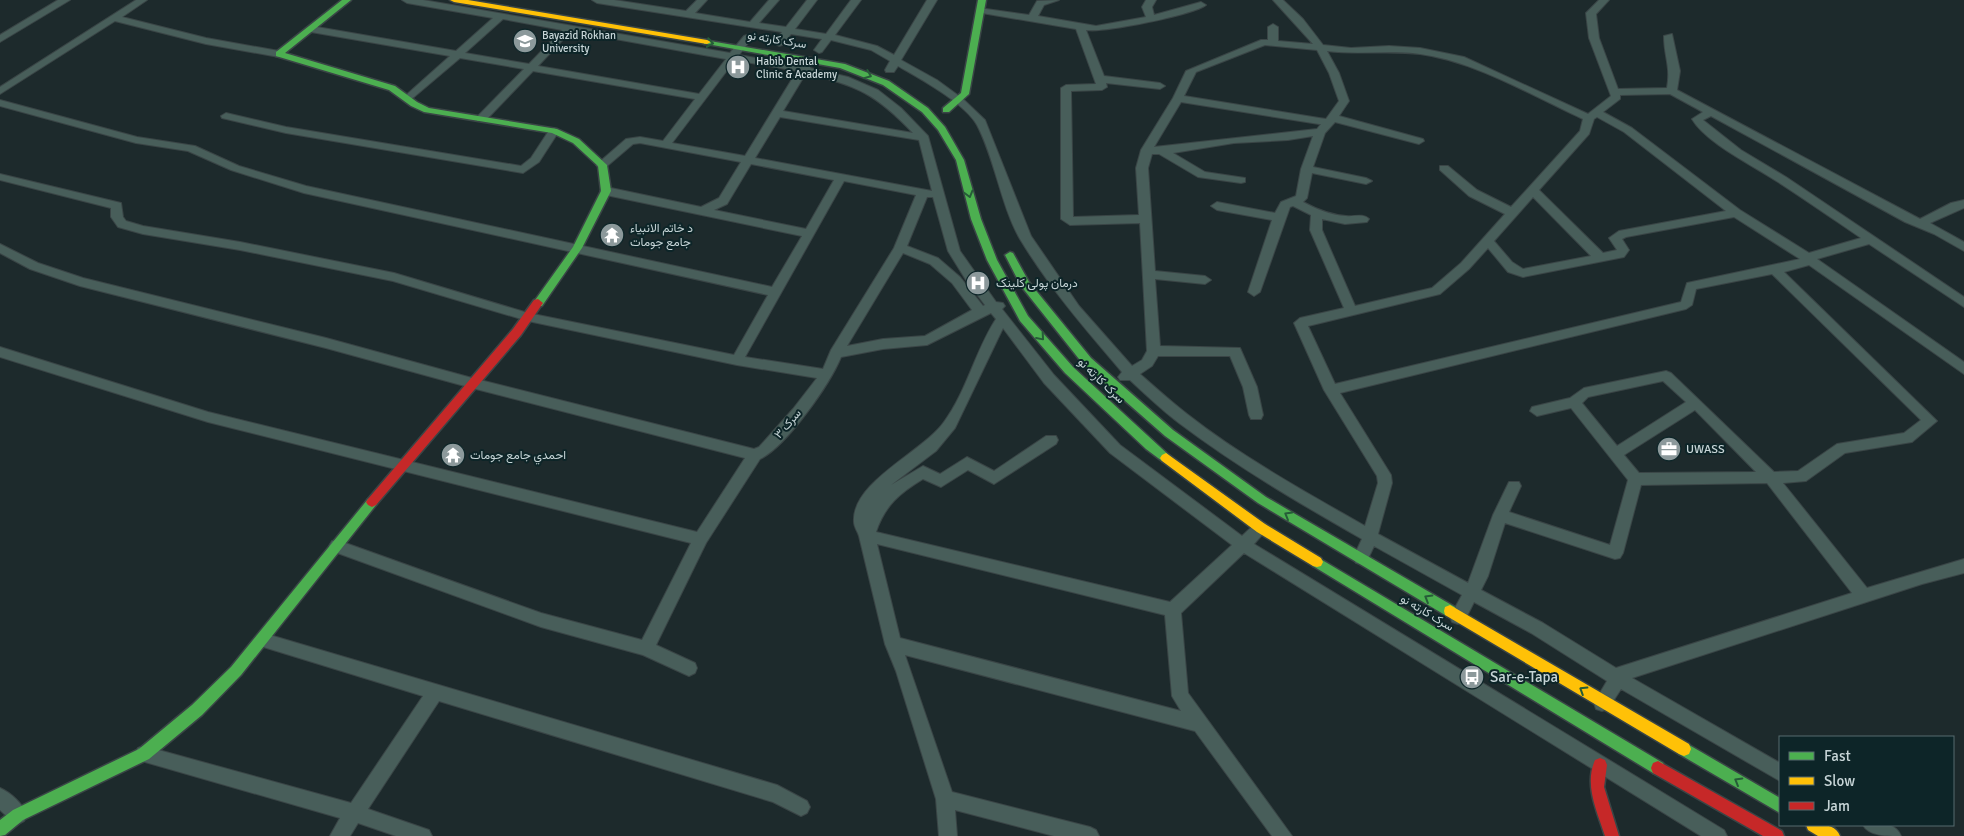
<svg xmlns="http://www.w3.org/2000/svg" width="1964" height="836" font-family="Signika,Vazirmatn,sans-serif">
  <rect width="100%" height="100%" fill="#1d2a2c"/>
  <g fill="none" stroke-linecap="round" stroke-linejoin="round">
    <g stroke="#3a4546" stroke-width="2">
      <path id="street" d="M58,0H70L0,42V35Z
        M136,0H147L122,17L206,38L279,51L284,54L279,57L206,44L115,21L0,94V87Z
        M402,0H423L730,53L744,36L747,35L752,38L739,55L801,66L804,60H812L813,62L810,68L848,77L878,90L901,108L928,136L960,251L996,302L1003,303L1005,306L1002,309L1054,375L1120,445L1242,536C1250,529 1256,520 1266,524L1268,528L1254,544L1724,830L1727,836H1701L1244,553L1181,613L1188,693L1292,836H1272L1195,731L905,655L952,792L1090,827L1096,830L1099,836H1054L955,810L957,836H939L936,799L896,671L885,644L859,536C858,532 854,527 854,522C851,482 923,452 944,422C967,391 975,351 996,319L991,313L927,345L883,349L841,357C830,384 786,447 760,459L706,543L656,645L695,663L697,668L695,673L689,676L643,655L541,627L332,551L329,546L332,541L337,540L541,613L642,640L691,543L208,422L0,357V347L208,412L697,532L745,458L472,388L326,348L80,286L30,269L0,253V244L38,263L83,278L326,338L472,378L754,449L759,447L793,409L817,378L737,365L528,321L393,281L240,250L143,234L118,227L111,217V208L0,180V174L121,203L123,217L126,221L143,226L240,242L394,273L528,313L734,355L768,295L304,193L231,170L188,151L136,143L0,106V100L137,137L195,146L239,166L306,186L772,287L802,236L606,195L600,191L606,187L701,207L719,198L741,162L640,143L633,144L606,167H598L596,165L626,139L640,137L663,141L695,99L533,71L485,121H477V117L524,69L460,58L408,102L404,101V97L450,56L311,32L306,29L311,26L456,51L493,18L407,3ZM503,19L562,30L529,64L465,53ZM571,31L726,59L699,94L538,66ZM735,60L797,71L745,156L672,143ZM806,73C858,86 876,94 913,133L783,111ZM780,117L919,140L932,191L755,158ZM751,164L834,180L806,229L714,210L727,204ZM844,181L916,195L894,248L831,350L823,369L745,357ZM927,197H933L948,251L966,280L985,305L983,306L960,277L938,258L907,246ZM903,253L930,264L952,283L972,310L925,336L883,339L847,346ZM1003,328L1044,383L1110,453L1232,545L1170,602L876,532C885,505 900,493 923,479L941,487L968,470L994,484L1056,444L1058,440L1056,436H1046L994,471L967,457L940,474L923,466L891,485L936,451L955,428ZM877,544L1165,615L1172,696L1181,711L900,638Z
        M592,0H614L686,11L697,0H707L695,13L750,22L769,0H779L759,23L786,27L807,0H817L795,29L826,34L851,0H861L835,35L877,46L894,55L927,0H937L901,60L937,80L963,99L985,120L1031,236L1079,306L1132,366L1142,360L1147,351L1140,223L1070,225L1061,219V88L1066,85L1096,84L1076,29L982,13L979,12V8L1029,15L1037,1L1059,0L1044,5L1038,16L1096,26L1146,17L1142,7L1146,0H1156L1152,7L1154,15L1201,2L1206,5C1193,15 1103,33 1086,30L1104,76L1160,83L1165,86L1160,89L1106,83L1107,87L1102,90L1071,91L1073,217L1139,215L1136,168L1141,150L1173,98L1186,71L1261,40H1268V27L1273,24L1278,27V41L1313,44L1273,0H1283L1303,19L1323,45L1351,48L1389,46L1420,48L1464,57L1588,114L1611,96L1589,38L1586,13L1599,0H1609L1596,14L1599,38L1618,89L1667,88C1671,66 1664,57 1664,36L1672,34L1680,71L1677,90L1920,219L1951,203L1964,200V208L1930,223L1964,242V251L1934,234L1905,222L1711,116L1703,120L1741,150L1786,177L1964,297V307L1869,244L1817,259L1964,362V374L1809,265L1784,272L1937,421L1912,442L1845,453L1806,481L1783,483L1867,588L1964,559V573L1922,584L1632,678L1780,763V781L1621,689L1608,709L1602,711L1596,709L1594,703L1607,681L1531,633L1474,602L1464,622L1458,624L1452,622L1450,617L1462,595L1374,546L1366,563L1361,564L1356,563L1353,558L1362,539C1299,503 1236,466 1179,423C1162,410 1146,395 1130,380H1120L1118,377L1122,372C1086,330 1049,287 1020,239C1001,206 995,159 977,125C965,103 919,78 898,66L894,72H886L885,70L890,61L871,50L831,40L822,52L819,53L814,50L822,39L791,34L782,45L779,46L774,43L782,32L597,3ZM1265,45L1317,50L1329,73L1339,101L1326,119L1319,118L1184,96L1196,72ZM1327,51C1358,55 1389,50 1420,54C1474,61 1533,96 1583,119L1580,131L1511,207L1477,190L1448,166H1440V170L1469,196L1505,214L1461,263L1432,288L1355,306L1322,230V219L1345,224L1367,222L1369,219C1363,213 1354,217 1346,216C1330,215 1316,209 1303,202L1307,198L1312,173L1366,184L1372,181L1366,178L1313,167L1325,133L1335,122L1419,144L1424,141L1423,139L1339,116L1349,101L1339,73ZM1670,94L1703,112L1692,119C1706,143 1754,166 1778,182C1806,200 1833,219 1861,238L1809,253L1740,210L1632,128L1603,112L1620,99V95ZM1181,102L1319,124H1321L1317,129L1154,147ZM1597,117L1624,132L1726,211L1619,231L1609,238L1617,250L1603,253L1539,190L1589,134L1594,119ZM1313,136L1301,169L1296,196L1281,202L1275,213L1217,202L1211,206L1217,210L1272,220L1248,292L1254,296L1260,292L1290,207L1293,206L1311,215L1310,230L1344,308L1300,318L1294,323L1324,390L1377,476L1378,483L1365,526C1305,492 1242,457 1187,414C1170,401 1155,387 1140,374L1152,366L1158,356H1230L1243,387L1249,415L1251,419H1261L1263,415L1257,387L1240,348L1160,346L1155,279L1205,284L1211,280L1205,276L1155,271L1148,168L1152,154H1159L1198,177L1241,183L1245,182V178L1205,172L1173,153L1234,143L1288,140ZM1533,197L1591,256L1523,269L1512,262L1494,241ZM1734,217L1800,259L1687,283L1681,302L1335,384L1308,326L1440,294L1469,269L1488,248L1508,272L1523,277L1624,257L1629,250L1622,239L1626,237ZM1772,274L1921,420L1904,433L1837,444L1798,471L1774,472L1671,373L1666,371L1584,388L1570,398L1532,407L1530,411L1537,416L1571,408L1628,480L1610,545L1509,512L1521,486L1519,482H1509L1493,515L1468,583L1378,534L1392,483L1391,475L1340,393L1686,309L1692,305L1696,289ZM1663,381L1686,402L1617,446L1582,403L1588,397ZM1695,410L1756,472L1639,473L1624,455ZM1767,483L1852,593L1616,668L1543,623L1481,590L1488,576L1505,523L1615,559L1620,558L1623,553L1641,485Z
        M226,113L286,127L521,166L531,158L550,129L554,128L559,131L539,162L523,173L286,133L222,118L221,116Z
        M263,633L777,785L807,801L810,807L807,813L801,816L773,802L439,701L368,809L429,830L432,836H396L358,823L350,836H330L340,818L138,760L135,754L138,748L144,746L351,803L423,696L257,645L255,640L257,635Z
        M0,788C11,793 23,804 27,815L24,821L18,824L12,821L0,810Z
        M1863,825C1877,824 1895,821 1901,836C1887,836 1869,836 1863,825Z"/>
    </g>
    <g stroke="#3a4546" stroke-width="3">
      <path id="fast" d="M342,0H351L285,53L395,86L417,102L429,108L557,129L579,139L607,165L611,191L582,248L542,306H534L533,303L573,247L601,191L598,166L573,143L552,133L424,112L411,106L389,90L276,56V52Z
        M978,0H986L969,94L949,112H943V108L961,93Z
        M704,40L845,64L889,81L928,108L945,127L964,160L981,219L997,260L1028,316L1073,367L1172,458L1170,461H1162L1146,449L1065,373L1020,321L987,260L971,219L956,160L938,130L922,112L883,85L840,68L707,44H704Z
        M1010,252L1013,253L1029,282L1091,358L1173,430L1266,497L1455,607L1456,611L1455,615L1450,617L1445,615L1258,503L1165,436L1083,364L1021,286L1005,255Z
        M372,497L376,499L378,502L376,505L241,675L202,715L149,759L23,820L5,835L0,836V820L13,810L139,749L192,705L231,667L368,499Z
        M1317,557L1663,763L1665,768L1663,773L1658,775L1653,773L1313,566L1311,562L1313,558Z
        M1684,742L1780,798V813L1679,754L1677,749L1679,744Z"/>
    </g>
    <g stroke="#3a4546" stroke-width="3">
      <path id="slow" d="M450,0H468L707,40L711,42L707,44L454,2Z
        M1166,453L1265,524L1321,558L1323,562L1321,566L1317,567L1313,566L1257,532L1162,461L1160,458L1162,455Z
        M1450,605L1689,744L1691,749L1689,754L1684,756L1679,754L1445,615L1444,611L1445,607Z
        M1806,825C1818,825 1835,822 1840,836H1818L1808,830Z"/>
    </g>
    <g stroke="#3a4546" stroke-width="3">
      <path id="jam" d="M538,299L543,303L521,335L376,505L372,507L368,505L366,502L368,499L513,329L534,300Z
        M1600,758L1605,760L1607,765L1604,787L1619,836H1605C1597,811 1584,785 1595,760Z
        M1658,761L1782,831L1784,836H1763L1653,773L1651,768L1653,763Z"/>
    </g>
    <use href="#street" fill="#485e5a" fill-rule="evenodd"/>
    <use href="#fast" fill="#4caf50" fill-rule="evenodd"/>
    <use href="#slow" fill="#ffc107" fill-rule="evenodd"/>
    <use href="#jam" fill="#c62828" fill-rule="evenodd"/>
  </g>
  <defs><path id="oneway-chevron" d="M-2-3.5L2.5 0L-2 3.5" fill="none" stroke-width="1.6" stroke-linecap="round" stroke-linejoin="round" transform="scale(1.25)"/></defs>
  <g stroke="#265c38">
    <use href="#oneway-chevron" transform="translate(710 43) rotate(9)"/>
    <use href="#oneway-chevron" transform="translate(868 75) rotate(22)"/>
    <use href="#oneway-chevron" transform="translate(969 194) rotate(75)"/>
    <use href="#oneway-chevron" transform="translate(1041 337) rotate(49)"/>
    <use href="#oneway-chevron" transform="translate(1288 515) rotate(-150)"/>
    <use href="#oneway-chevron" transform="translate(1428 598) rotate(-149)"/>
    <use href="#oneway-chevron" transform="translate(1583 690) rotate(-148)"/>
    <use href="#oneway-chevron" transform="translate(1738 781) rotate(-150)"/>
  </g>
  <defs>
    <g id="university-disc" transform="scale(1.25)"><circle r="9.5" fill="#8c999b" stroke="#0d2528"/><path d="M0-5L7-2L0 1L-7-2ZM-4 1L0 2.5L4 1V4Q0 6-4 4Z" fill="#fff"/></g>
    <g id="hospital-disc" transform="scale(1.25)"><circle r="9.5" fill="#8c999b" stroke="#0d2528"/><path d="M-5-5h3v3.5h4V-5h3V5h-3V1.5h-4V5h-3Z" fill="#fff"/></g>
    <g id="temple-disc" transform="scale(1.25)"><circle r="9.5" fill="#8c999b" stroke="#0d2528"/><path d="M0-6L5-2H3V0L6.5 2.5H4V6H1.5V3h-3V6H-4V2.5H-6.5L-3 0V-2H-5Z" fill="#fff"/></g>
    <g id="office-disc" transform="scale(1.25)"><circle r="9.5" fill="#8c999b" stroke="#0d2528"/><path d="M-6-3h4V-5.5h4V-3h4V5H-6ZM-1-4.5V-3h2v-1.5ZM-6 0V1H6V0Z" fill="#fff"/></g>
    <g id="bus-disc" transform="scale(1.25)"><circle r="9.5" fill="#8c999b" stroke="#0d2528"/><path d="M-5-6H5V4H4V6H2V4H-2V6H-4V4H-5ZM-3.5-4V0h7V-4ZM-3.5 1.2v1.5H-2V1.2ZM2 1.2v1.5H3.5V1.2Z" fill="#fff"/></g>
  </defs>
  <g fill-rule="evenodd">
    <use href="#university-disc" x="525" y="41"/>
    <use href="#hospital-disc" x="738" y="67"/>
    <use href="#temple-disc" x="612" y="235"/>
    <use href="#hospital-disc" x="978" y="283"/>
    <use href="#office-disc" x="1669" y="449"/>
    <use href="#temple-disc" x="453" y="455"/>
    <use href="#bus-disc" x="1472" y="677"/>
  </g>
  <g text-anchor="middle" dominant-baseline="central" stroke-width="4" stroke-linejoin="round" paint-order="stroke">
    <g font-size="11" fill="#c7d5d7" stroke="#0d2528" text-anchor="start">
      <text x="542" y="35">Bayazid Rokhan<tspan x="542" dy="13">University</tspan></text>
      <text x="756" y="61">Habib Dental<tspan x="756" dy="13">Clinic &amp; Academy</tspan></text>
    </g>
    <g font-size="12" fill="#c7d5d7" stroke="#0d2528">
      <text transform="translate(777 40) rotate(9)">سرک کارته نو</text>
      <text transform="translate(1101 381) rotate(44)">سرک کارته نو</text>
      <text transform="translate(788 424) rotate(-49)">سرک ۳</text>
      <text transform="translate(1427 613) rotate(31)">سرک کارته نو</text>
    </g>
    <g font-size="12" fill="#c7d5d7" stroke="#0d2528" text-anchor="start">
      <text x="630" y="228">د خاتم الانبیاء<tspan x="630" dy="14">جامع جومات</tspan></text>
      <text x="996" y="283">درمان پولی کلینک</text>
      <text x="1686" y="449">UWASS</text>
      <text x="470" y="455">احمدي جامع جومات</text>
    </g>
    <g font-size="15" fill="#c7d5d7" stroke="#0d2528" text-anchor="start">
      <text x="1490" y="677">Sar-e-Tapa</text>
    </g>
  </g>
  <rect x="1779" y="736" width="175" height="90" fill="#0d2528" stroke="#576b6e"/>
  <rect x="1789" y="752" width="25" height="8" fill="#4caf50" stroke="#576b6e"/>
  <text x="1824" y="761" font-size="15" fill="#c7d5d7">Fast</text>
  <rect x="1789" y="777" width="25" height="8" fill="#ffc107" stroke="#576b6e"/>
  <text x="1824" y="786" font-size="15" fill="#c7d5d7">Slow</text>
  <rect x="1789" y="802" width="25" height="8" fill="#c62828" stroke="#576b6e"/>
  <text x="1824" y="811" font-size="15" fill="#c7d5d7">Jam</text>
</svg>
